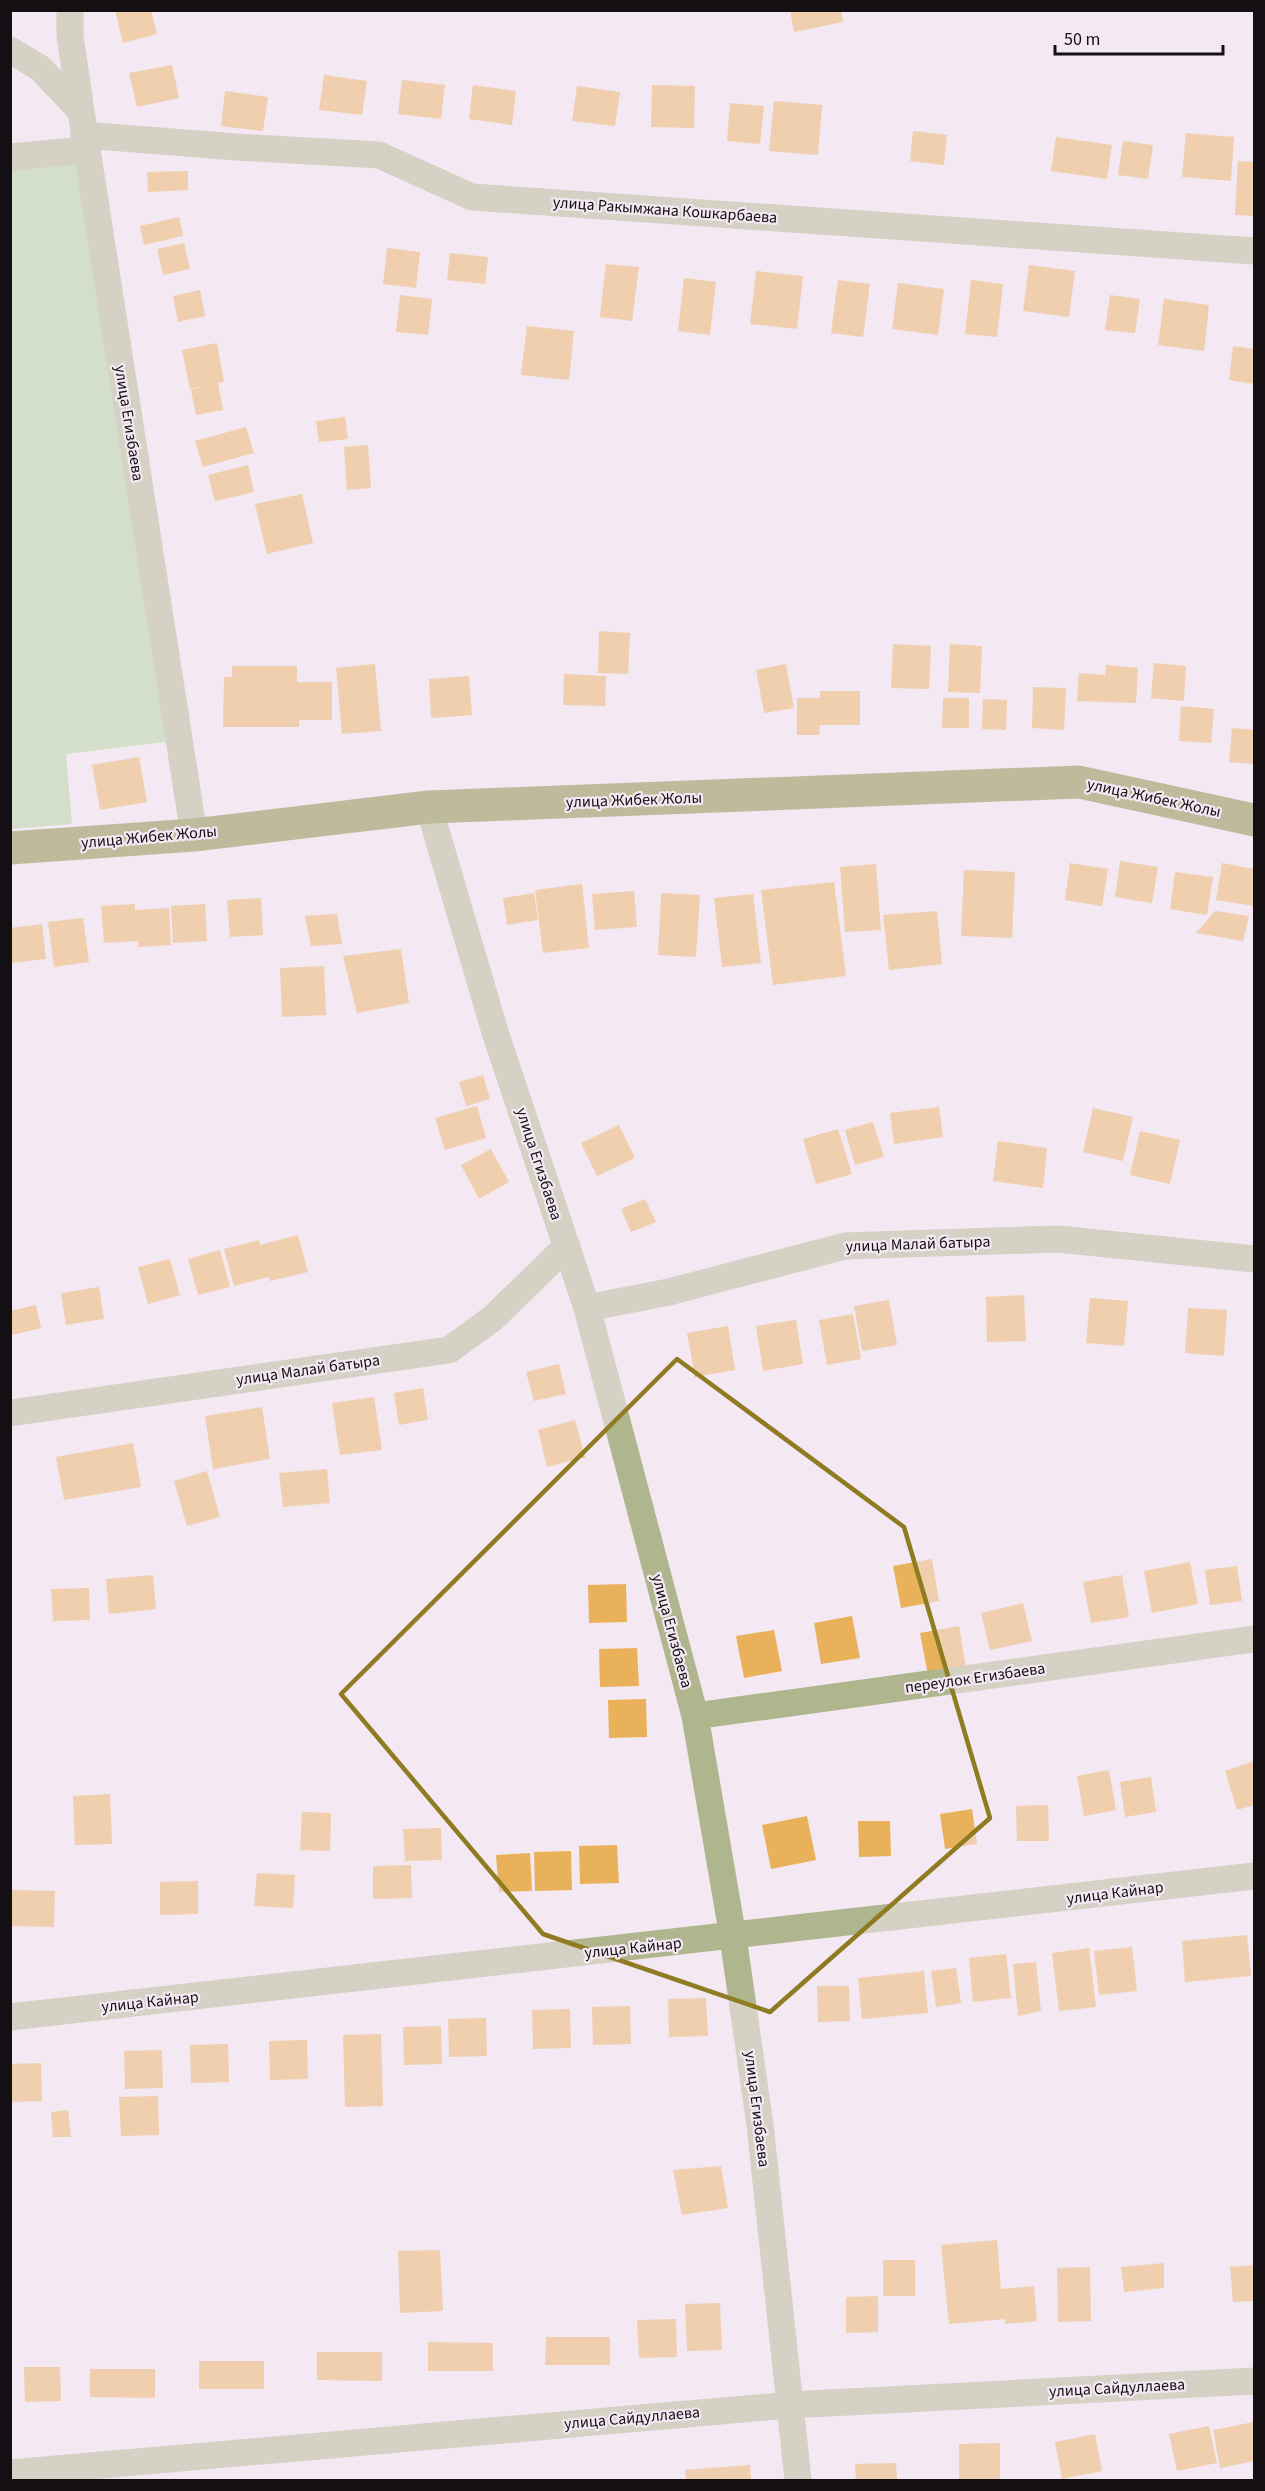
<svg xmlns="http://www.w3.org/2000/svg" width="1265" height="2491" font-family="'Source Sans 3',sans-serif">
  <rect width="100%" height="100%" fill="#f4e8f3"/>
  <path fill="#aad69c" d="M86,156L173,741L66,754L72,824L11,829V164Z"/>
  <path fill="#e9b15a" d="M115,10H151L157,34L123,43Z
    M790,10H841L843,22L794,32Z
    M172,65L179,98L137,107L129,73Z
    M324,75L367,81L362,115L319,110Z
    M402,80L445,85L441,119L398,114Z
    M473,85L516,91L512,125L469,119Z
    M652,85L695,86L694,128L651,127Z
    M577,86L620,92L615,126L572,121Z
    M225,91L268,97L263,131L221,126Z
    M774,101L822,105L818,155L769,151Z
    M730,103L764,106L760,144L727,141Z
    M913,131L947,135L944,165L910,161Z
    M1186,133L1234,137L1231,181L1182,177Z
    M1056,137L1112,145L1107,179L1051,171Z
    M1123,141L1153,145L1148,179L1118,175Z
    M1238,161L1254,162V216L1235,215Z
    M188,171V190L148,192L147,172Z
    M179,217L183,236L144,245L140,226Z
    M184,243L190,269L163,275L157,249Z
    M387,248L420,252L416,288L383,284Z
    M450,253L488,257L485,284L447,280Z
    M606,264L639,267L632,321L600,317Z
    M1029,265L1075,271L1069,317L1023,311Z
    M756,271L803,276L797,329L750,324Z
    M684,278L716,282L710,335L678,331Z
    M838,280L870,284L863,337L831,333Z
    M971,280L1003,284L997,337L965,334Z
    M898,283L944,289L938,335L892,329Z
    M200,290L205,316L178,322L173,296Z
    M400,295L432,299L428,335L396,332Z
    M1110,295L1140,299L1135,333L1105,330Z
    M1164,299L1209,305L1204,351L1158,345Z
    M527,326L574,331L569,380L521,375Z
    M217,343L224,382L218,383L223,410L196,415L191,390L208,385L190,389L182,350Z
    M1233,346L1254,349V384L1229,380Z
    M345,417L348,439L319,442L316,421Z
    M246,427L254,453L203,467L195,441Z
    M368,445L371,488L347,490L344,447Z
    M248,465L254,492L215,501L208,475Z
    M302,494L313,543L267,554L255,504Z
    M599,631L630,633L628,674L598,673Z
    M893,644L931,646L929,689L891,688Z
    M950,644L982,646L980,693L948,692Z
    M1154,663L1186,666L1184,701L1151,698Z
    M375,664L381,731L342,734L336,668Z
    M786,664L794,708L764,713L756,670Z
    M1106,665L1138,668L1136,703L1077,701L1079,673L1105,675Z
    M232,666H297V682H332V720H299V727H223L224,677H232Z
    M564,674L606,676L605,706L563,705Z
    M469,676L472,715L431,718L429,679Z
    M1033,687L1066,688L1064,730L1032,728Z
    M820,691H860V725H820L819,735H797V698H820Z
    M943,698H969V728H942Z
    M983,699L1007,700L1006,730L982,729Z
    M1181,706L1214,709L1211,743L1179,741Z
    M1232,728L1254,730V764L1229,762Z
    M139,757L147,802L100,810L92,765Z
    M1120,861L1158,867L1152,903L1115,897Z
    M1070,863L1108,869L1102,906L1065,900Z
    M1222,863L1254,869V906L1216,900Z
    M876,864L881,930L845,932L840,867Z
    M964,870L1015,872L1012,938L961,936Z
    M1175,872L1213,877L1207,915L1170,909Z
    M834,882L846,976L773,985L761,890Z
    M582,884L589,948L543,953L535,890Z
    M634,891L637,927L595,930L592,894Z
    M534,893L538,920L507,925L503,898Z
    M661,893L700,895L696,957L658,955Z
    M753,894L761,963L722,967L714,898Z
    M261,898L263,935L230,937L227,900Z
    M135,904V910L169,908L171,945L138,947V941L104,943L101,906Z
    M205,904L207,941L173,943L171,906Z
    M937,911L942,964L889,970L883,915Z
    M1215,911L1249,916L1243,941L1196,933Z
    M337,914L342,944L311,946L305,916Z
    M83,918L89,962L54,967L48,922Z
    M42,924L46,959L10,963V928Z
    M401,949L409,1003L357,1013L343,956Z
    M324,966L326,1015L282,1017L280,968Z
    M483,1075L490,1099L466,1106L459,1082Z
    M477,1106L486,1138L445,1150L435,1118Z
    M939,1107L943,1137L894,1144L890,1113Z
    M1093,1108L1133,1117L1123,1161L1083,1152Z
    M873,1122L884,1157L855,1165L845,1130Z
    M619,1125L635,1158L597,1176L581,1143Z
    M838,1129L852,1174L816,1184L803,1139Z
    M1140,1131L1180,1140L1170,1184L1130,1175Z
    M998,1141L1047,1148L1043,1188L993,1181Z
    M491,1149L509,1182L479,1199L461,1165Z
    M645,1199L656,1222L631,1232L621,1209Z
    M298,1235L308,1272L270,1281L269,1277L234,1286L224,1249L259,1240L260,1245Z
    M220,1250L230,1287L198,1295L188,1259Z
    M170,1259L180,1295L148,1304L138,1267Z
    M99,1287L104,1319L66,1325L61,1293Z
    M1024,1295L1026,1341L987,1342L986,1297Z
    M1090,1298L1128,1301L1124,1346L1086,1343Z
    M889,1300L897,1345L862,1351L854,1306Z
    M36,1305L41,1328L12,1335L10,1311Z
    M1188,1308L1227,1310L1224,1356L1185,1353Z
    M853,1314L861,1359L827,1365L819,1320Z
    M796,1320L803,1364L763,1371L756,1326Z
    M728,1326L735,1370L695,1377L687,1333Z
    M559,1364L566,1394L534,1401L526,1372Z
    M423,1388L428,1420L399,1425L394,1393Z
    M374,1397L382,1450L340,1455L332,1403Z
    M262,1407L270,1459L213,1469L205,1416Z
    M575,1420L585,1457L547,1467L538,1430Z
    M133,1443L141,1487L64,1500L56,1457Z
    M327,1469L330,1503L283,1507L279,1473Z
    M207,1471L220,1517L187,1526L174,1481Z
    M932,1559L939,1601L901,1608L893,1566Z
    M1190,1562L1198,1604L1152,1613L1144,1571Z
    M1237,1566L1242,1601L1210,1605L1205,1570Z
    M153,1575L156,1609L109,1614L106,1579Z
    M1122,1575L1129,1617L1091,1623L1083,1582Z
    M626,1584L627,1622L589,1623L588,1585Z
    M89,1588L90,1620L53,1621L51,1589Z
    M1023,1603L1032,1641L990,1650L981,1613Z
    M852,1616L860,1658L821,1664L814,1623Z
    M959,1626L966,1668L928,1675L920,1633Z
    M774,1630L782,1671L744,1678L736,1636Z
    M637,1648L639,1686L600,1687L599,1649Z
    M646,1699L647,1737L609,1738L608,1700Z
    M1254,1761V1805L1237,1810L1225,1771Z
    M1109,1770L1116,1810L1084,1816L1077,1776Z
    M1151,1777L1156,1812L1125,1817L1120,1782Z
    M110,1794L112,1844L75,1845L73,1796Z
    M1048,1805L1049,1841H1017L1016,1806Z
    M972,1809L977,1844L945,1849L940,1814Z
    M302,1812L331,1813L330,1851L300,1850Z
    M807,1816L816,1860L771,1869L762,1825Z
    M858,1821H890L891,1856L859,1857Z
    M441,1828L442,1860L405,1861L403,1829Z
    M617,1845L619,1883L580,1884L579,1846Z
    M571,1851L572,1890L535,1891L534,1852Z
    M530,1853L532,1891L499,1892L496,1855Z
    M411,1865L412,1898L373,1899V1866Z
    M257,1873L295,1875L293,1908L254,1906Z
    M198,1881V1914L160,1915V1882Z
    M10,1890L55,1891L54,1927L10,1926Z
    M1247,1935L1251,1976L1185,1982L1182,1941Z
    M1132,1947L1137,1991L1099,1995L1094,1951Z
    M1089,1948L1096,2007L1059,2011L1052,1953Z
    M1006,1954L1011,1998L973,2002L969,1958Z
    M1036,1962L1041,2011L1018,2016L1013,1964Z
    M956,1968L961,2003L936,2007L931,1971Z
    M924,1971L928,2013L862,2019L858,1978Z
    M817,1986H849L850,2021L818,2022Z
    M706,1998L708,2036L669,2037L668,1999Z
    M630,2006L631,2044L593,2045L592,2007Z
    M570,2009L571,2048L533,2049L532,2010Z
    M486,2018L487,2056L449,2057L448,2019Z
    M441,2026L442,2064L404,2065L403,2027Z
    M381,2034L383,2106L345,2107L343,2035Z
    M307,2040L308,2079L270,2080L269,2041Z
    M228,2044L229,2082L191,2083L190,2045Z
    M162,2050L163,2088L125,2089L124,2051Z
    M41,2063L42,2101L10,2102V2064Z
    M158,2096L159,2135L121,2136L119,2097Z
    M68,2110L71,2137H53L51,2112Z
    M721,2166L728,2208L682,2215L673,2170Z
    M997,2240L1001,2289L1034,2286L1037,2321L1005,2324V2319L949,2324L941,2245Z
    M440,2250L443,2311L400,2313L398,2251Z
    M883,2260H915V2296H883Z
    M1164,2263V2288L1124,2292L1121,2267Z
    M1254,2265V2301L1233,2302L1230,2267Z
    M1090,2267L1091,2321L1058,2322L1057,2268Z
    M878,2296V2332L846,2333V2297Z
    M720,2303L722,2350L687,2351L685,2304Z
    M676,2319L677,2357L639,2358L637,2320Z
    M546,2337H610V2365H545Z
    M428,2342L493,2343V2371H428Z
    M317,2352H382V2381L317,2380Z
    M199,2361H264V2389H199Z
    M24,2367H60L61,2401L25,2402Z
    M90,2369H155V2398L90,2397Z
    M1254,2422V2461L1220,2468L1213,2430Z
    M1209,2426L1217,2463L1177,2471L1169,2434Z
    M1095,2434L1102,2471L1062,2479L1055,2442Z
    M1000,2443V2480H959V2444Z
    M896,2463L897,2480H856L855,2464Z
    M750,2465L751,2480H686L685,2470Z"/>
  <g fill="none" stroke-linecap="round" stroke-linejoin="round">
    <path stroke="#afb68e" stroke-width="27" d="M70,10V36L81,111L194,835
      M10,50L40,68L81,111
      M84,135L236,147L379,155L472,197L1254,251
      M10,157L87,150
      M429,807L495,1032L587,1308L695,1716L733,1937L760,2125L798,2480
      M587,1308L669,1292L845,1246L1058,1239L1254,1259
      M10,1413L449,1350L493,1318L567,1246
      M695,1716L1254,1639
      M10,2017L1254,1876
      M10,2473L790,2405L1254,2381"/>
    <path stroke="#7d8636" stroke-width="33" d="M10,848L194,835L429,807L1079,782L1254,820"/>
  </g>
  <path d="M0 0H1265V2491H0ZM677,1359L904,1527L990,1818L770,2012L543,1934L341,1694Z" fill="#f4e8f3" fill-opacity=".55" fill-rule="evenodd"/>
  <path fill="none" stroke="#8f7c22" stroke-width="4.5" stroke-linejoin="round" d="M677,1359L904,1527L990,1818L770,2012L543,1934L341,1694Z"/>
  <g text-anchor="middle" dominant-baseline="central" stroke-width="4.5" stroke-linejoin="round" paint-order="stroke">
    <g font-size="16" fill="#130f13" stroke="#f4e8f3">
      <text transform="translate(665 210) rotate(4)">улица Ракымжана Кошкарбаева</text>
      <text transform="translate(129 423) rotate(81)">улица Егизбаева</text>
      <text transform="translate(1154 798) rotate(12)">улица Жибек Жолы</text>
      <text transform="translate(634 800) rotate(-2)">улица Жибек Жолы</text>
      <text transform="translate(149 837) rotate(-5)">улица Жибек Жолы</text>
      <text transform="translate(539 1164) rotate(72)">улица Егизбаева</text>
      <text transform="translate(918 1244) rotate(-2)">улица Малай батыра</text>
      <text transform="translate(308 1370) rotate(-8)">улица Малай батыра</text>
      <text transform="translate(672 1631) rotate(75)">улица Егизбаева</text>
      <text transform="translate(975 1678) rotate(-8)">переулок Егизбаева</text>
      <text transform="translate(1115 1893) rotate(-7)">улица Кайнар</text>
      <text transform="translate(633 1948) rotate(-6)">улица Кайнар</text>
      <text transform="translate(150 2002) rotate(-6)">улица Кайнар</text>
      <text transform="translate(757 2109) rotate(83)">улица Егизбаева</text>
      <text transform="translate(1117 2388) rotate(-3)">улица Сайдуллаева</text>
      <text transform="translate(632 2418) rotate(-5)">улица Сайдуллаева</text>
    </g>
  </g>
  <rect width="1265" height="2491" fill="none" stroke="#130f13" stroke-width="24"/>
  <path d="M1055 45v9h168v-9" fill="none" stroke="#130f13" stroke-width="3"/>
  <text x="1064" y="45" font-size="18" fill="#130f13" stroke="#f4e8f3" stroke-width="4.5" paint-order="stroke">50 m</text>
</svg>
